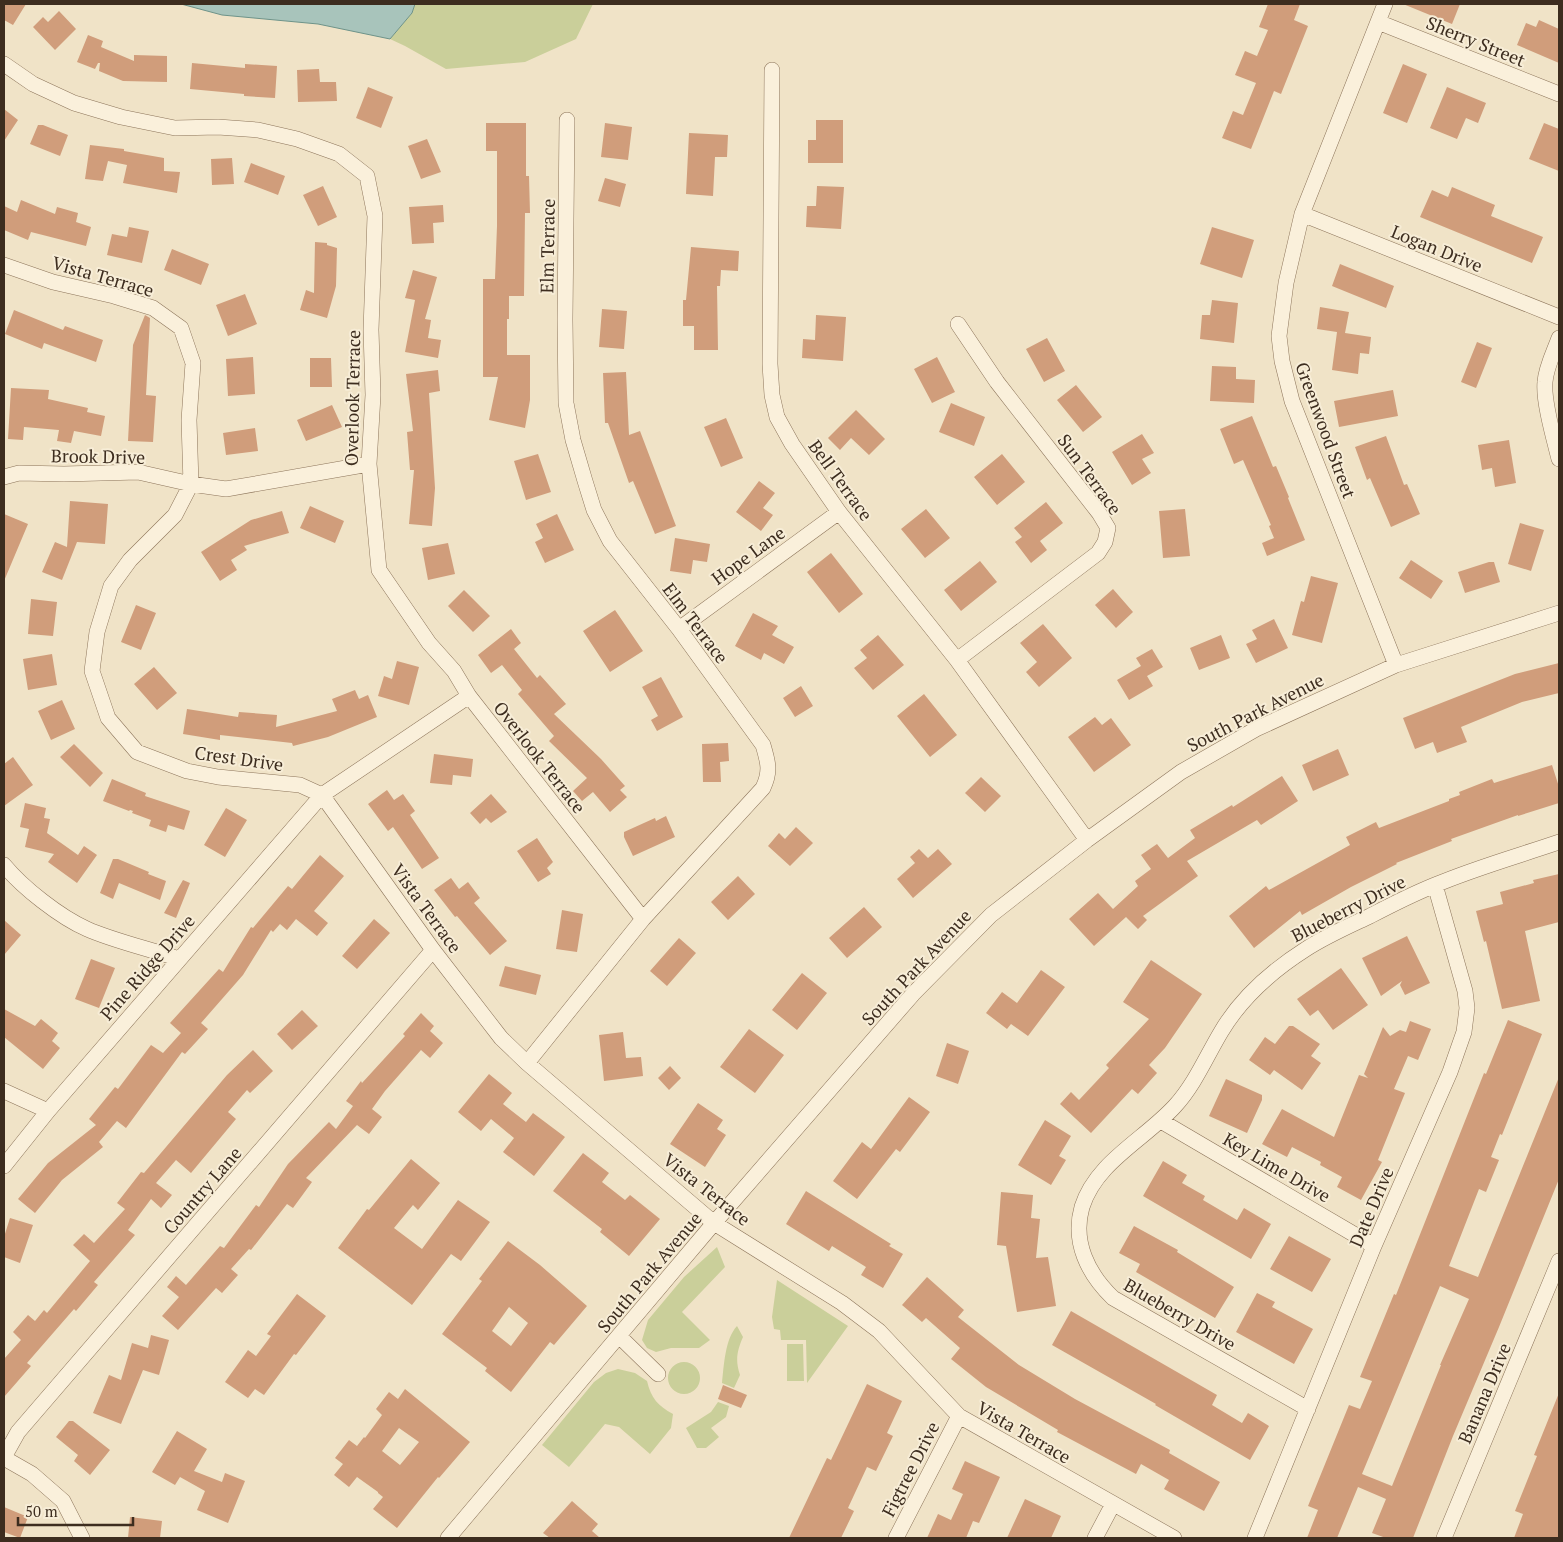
<svg xmlns="http://www.w3.org/2000/svg" width="1563" height="1542" font-family="'PT Serif',serif">
  <rect width="100%" height="100%" fill="#f0e3c7"/>
  <path fill="#cacf9a" d="M415,4H593L576,39L525,62L446,69L405,46L390,39L412,13Z
    M717,1247L725,1267L682,1312L710,1340L699,1348H671L656,1352L647,1348L642,1340L648,1320L684,1277Z
    M777,1280L848,1326L807,1383L806,1340H781L780,1330L774,1329L772,1317Z
    M737,1326L743,1337C737,1351 735,1360 740,1375L734,1388L722,1383C724,1365 725,1339 737,1326Z
    M787,1344H803L804,1381H787Z
    M668 1378a16 16 0 1 1 32 0a16 16 0 1 1-32 0Z
    M618,1369L635,1373L647,1381C651,1398 658,1406 673,1414L671,1428L650,1454L619,1427L605,1424L569,1467L542,1445L594,1382L606,1373Z
    M718,1402L729,1406L726,1417L711,1428L719,1437L706,1448H697L686,1428L711,1412Z"/>
  <path fill="#a8c4bb" stroke="#6e9389" d="M181,4H415L412,13L390,39L318,24L222,15Z"/>
  <path fill="#d09d7b" fill-rule="evenodd" d="M4,4H26L13,25L4,20Z
    M1268,4H1300L1294,20L1308,26L1281,94L1274,91L1251,149L1222,138L1233,111L1243,115L1256,83L1235,75L1245,51L1257,56L1268,30L1259,27Z
    M1403,4H1460L1452,24Z
    M59,11L76,29L55,50L33,27L43,17L48,22Z
    M1539,20L1559,29V63L1517,45L1526,23L1536,27Z
    M88,35L103,41L101,47L134,61V55L167,56V82L123,81L99,71L100,63H98L95,69L77,62Z
    M192,63L245,68V64L277,66L275,98L244,96V94L190,89Z
    M1403,64L1427,74L1407,123L1383,113Z
    M319,69L320,82H336L337,101L298,102L297,70Z
    M368,87L393,97L381,128L356,118Z
    M1447,87L1486,103L1478,123L1466,118L1457,139L1430,128Z
    M4,109L18,120L4,141Z
    M816,120H843V163H808V140H816Z
    M486,123H526V176H529L530,213H525L524,296H509V319H507V355H530V400L525,428L489,420L498,377H483V279H495L497,226V151H486Z
    M605,123L632,127L628,160L601,157Z
    M1544,123L1559,129V171L1529,159Z
    M38,125H43L68,135L60,156L30,144Z
    M689,133L728,135L727,157H715L713,196L686,194Z
    M427,139L441,172L421,179L408,146Z
    M90,145L124,149V151L164,158V171L180,172L177,193L123,183L127,165L108,161L103,181L85,179Z
    M232,158L234,184L212,185L211,159Z
    M251,163L285,176L278,195L244,182Z
    M605,178L626,184L620,207L598,201Z
    M323,186L337,217L318,226L303,195Z
    M817,186L844,187L841,229L806,227L807,206H816Z
    M1452,187L1495,205L1491,216L1543,237L1532,263L1420,217L1432,190L1448,197Z
    M21,200L55,214L57,207L78,213L76,222L91,227L86,246L31,232L28,240L4,230V206L17,212Z
    M443,205L444,222L433,223L434,243L412,244L409,207Z
    M129,227L149,231L142,263L107,255L112,234L127,237Z
    M1212,227L1254,240L1242,278L1200,264Z
    M315,242L327,243V245L337,248L336,286L327,318L300,310L306,290L314,293Z
    M691,247L739,251L738,271L721,270L720,286H717L718,350H694V326H683V300H686Z
    M172,249L209,264L201,285L164,270Z
    M1340,264L1394,286L1386,308L1332,286Z
    M413,270L437,277L425,319L431,320L428,338L441,340L438,358L405,352L415,300L405,298Z
    M245,294L257,324L228,336L216,305Z
    M1212,300L1238,303L1234,343L1200,339L1202,315H1210Z
    M1320,307L1349,312L1345,333L1371,337L1369,354L1360,353L1358,374L1332,370L1337,332L1317,329Z
    M602,309L627,311L624,349L599,347Z
    M14,310L63,330L65,326L103,340L96,362L44,343L42,349L5,334Z
    M145,315L150,318L146,395L156,396L153,442L128,441L133,345Z
    M816,315L846,317L843,361L802,358L803,339L815,340Z
    M1047,338L1065,371L1044,382L1026,349Z
    M1477,342L1492,348L1476,388L1461,382Z
    M253,357L255,394L228,396L226,359Z
    M937,357L955,392L932,403L914,369Z
    M310,358H331L332,387H310Z
    M1212,366L1236,367V379L1255,380L1254,403L1210,401Z
    M438,370L440,391L429,393L435,488L432,526L409,524L414,470H410L407,432L413,431L406,374Z
    M626,372L629,435L640,431L676,526L655,534L633,481L629,483L608,423H605L603,373Z
    M1076,385L1102,417L1083,432L1057,400Z
    M11,388L49,390L48,399L88,408L87,412L105,416L101,436L74,431L71,443L57,441L59,430L24,427L23,440L8,439Z
    M1393,390L1398,416L1339,427L1334,401Z
    M951,403L985,417L974,446L939,432Z
    M332,405L342,427L306,441L297,420Z
    M856,410L885,439L869,455L851,438L840,450L828,438Z
    M1252,416L1273,467L1276,466L1289,497L1288,498L1305,540L1267,556L1262,543L1274,538L1269,526L1271,525L1243,460L1234,464L1220,429Z
    M726,418L743,458L721,467L704,427Z
    M255,428L258,451L226,455L223,433Z
    M1142,434L1154,453L1142,459L1151,473L1132,485L1112,452Z
    M1386,436L1404,485L1407,484L1420,514L1391,527L1370,478L1367,480L1355,447Z
    M1509,440L1516,483L1495,487L1492,468L1482,470L1478,445Z
    M538,454L551,492L526,500L514,461Z
    M1002,454L1025,482L997,505L974,477Z
    M759,481L775,493L763,508L773,515L761,531L736,512Z
    M70,501L108,504L105,544L77,542L62,580L42,572L55,542L67,547Z
    M1046,502L1063,523L1040,541L1047,550L1031,563L1015,542L1022,537L1014,528Z
    M310,506L344,521L335,543L300,528Z
    M926,509L950,538L925,558L901,529Z
    M1185,509L1190,556L1163,558L1159,511Z
    M282,511L289,533L244,546L247,550L231,560L237,570L220,581L201,552L251,520Z
    M4,514L28,524L4,581Z
    M557,514L574,550L545,563L535,542L543,538L536,524Z
    M1520,523L1544,530L1531,571L1508,564Z
    M675,538L710,544L707,562L693,560L691,574L670,571Z
    M448,543L455,574L428,580L422,548Z
    M831,553L863,594L839,613L807,572Z
    M1411,560L1443,581L1431,599L1399,578Z
    M980,561L997,582L961,611L944,590Z
    M1489,562H1494L1500,582L1465,593L1458,572Z
    M1311,576L1338,583L1322,643L1292,635L1301,601L1304,602Z
    M1113,589L1133,612L1116,628L1095,605Z
    M464,590L490,616L473,632L448,606Z
    M31,599L57,602L53,636L28,634Z
    M136,605L156,613L141,650L121,642Z
    M615,610L643,651L610,672L583,631Z
    M753,613L778,626L772,635L794,647L784,664L764,653L761,660L735,646Z
    M1274,619L1288,648L1256,663L1246,644L1257,639L1252,630Z
    M1043,624L1072,658L1039,687L1026,672L1037,662L1020,643Z
    M511,629L521,643L514,649L537,678L540,675L566,704L554,714L601,759L625,786L620,790L627,797L610,812L593,792L582,801L573,791L587,778L549,741L554,736L518,694L522,690L502,665L491,673L478,655Z
    M878,635L904,665L873,690L854,668L867,658L860,650Z
    M1221,635L1230,658L1199,670L1190,648Z
    M1152,649L1163,667L1147,676L1153,686L1129,700L1117,680L1141,666L1136,658Z
    M52,654L57,685L28,690L23,659Z
    M397,661L419,667L409,705L378,696L384,676L392,679Z
    M1559,663V693L1522,702L1461,727L1467,742L1437,753L1433,742L1415,749L1403,718L1515,674Z
    M154,667L177,693L157,710L134,684Z
    M661,677L683,717L657,731L651,720L658,716L642,687Z
    M801,686L813,706L795,717L783,698Z
    M355,690L359,699L368,695L377,717L328,737L293,746L292,743L220,735V740L183,734L187,709L238,717L239,712L277,715L276,727L337,711L332,699Z
    M924,694L957,735L930,757L897,716Z
    M62,700L75,729L51,740L38,711Z
    M1095,717L1102,725L1111,718L1131,745L1094,772L1068,737Z
    M728,743L729,761L720,762L721,782H703L702,744Z
    M74,744L103,773L90,787L60,757Z
    M1338,749L1349,775L1313,791L1302,765Z
    M434,754L473,759L471,777L453,775L452,785L430,783Z
    M13,757L33,785L4,806V764Z
    M1552,765L1559,787V803L1518,816V815L1451,839L1452,841L1396,863L1397,864L1351,887L1302,915L1300,911L1254,948L1229,916L1266,886L1269,890L1350,845L1346,837L1376,822L1379,828L1449,801V799L1460,795L1459,792L1492,779L1494,783Z
    M1282,776L1298,801L1261,825L1257,820L1187,861L1198,876L1143,916L1147,920L1138,929L1126,917L1094,946L1069,919L1098,893L1113,909L1138,886L1135,881L1151,869L1141,855L1157,844L1168,858L1195,838L1190,830L1232,805L1233,807Z
    M981,777L1001,796L985,812L965,793Z
    M112,779L146,793L145,796L190,811L184,830L168,825L166,832L149,826L151,820L132,813L133,811L130,810L129,811L103,801Z
    M387,790L394,800L403,794L415,811L410,815L439,858L422,869L393,827L388,831L368,804Z
    M491,794L507,812L491,823L486,818L480,824L470,813Z
    M25,803L46,808L44,818L50,819L47,833L78,855L84,846L97,855L77,883L48,862L54,854L25,847L29,829L20,827Z
    M226,808L247,820L225,857L204,845Z
    M666,816L675,837L633,856L624,837V832L655,818L656,821Z
    M796,827L813,843L790,866L768,846L779,833L785,839Z
    M537,838L553,862L547,868L551,874L538,882L517,851Z
    M919,849L928,858L938,849L952,864L913,898L897,879L915,863L910,857Z
    M320,855L344,876L314,911L328,923L317,936L296,919L287,930L280,924L273,932L271,930L243,975L201,1023L208,1029L185,1054L182,1052L126,1128L117,1121L99,1142L103,1147L62,1180L35,1213L18,1199L48,1163L96,1125L89,1119L115,1087L118,1089L151,1045L163,1053L181,1033L170,1023L219,969L223,972L251,927L253,928L288,886L292,889Z
    M113,859H118L149,872L148,874L166,881L160,900L119,883L113,899L100,893Z
    M1559,874V922L1525,931L1540,1001L1502,1009L1486,941L1484,942L1476,911L1503,904L1500,892L1534,883L1533,880Z
    M738,876L755,894L728,920L711,902Z
    M451,878L459,889L468,882L480,898L474,903L507,941L490,955L457,916L455,917L434,890Z
    M183,880L190,883L176,918L164,913Z
    M864,907L882,927L847,958L829,938Z
    M562,910L583,914L577,952L556,949Z
    M374,919L390,933L357,969L342,956Z
    M4,920L21,935L4,955Z
    M1407,936L1430,983L1405,995L1400,985L1402,981L1381,996L1362,958Z
    M679,938L696,953L667,986L650,971Z
    M91,959L115,968L99,1008L75,999Z
    M1151,960L1202,994L1165,1048L1149,1065L1157,1073L1138,1094L1132,1089L1091,1133L1060,1104L1071,1092L1079,1100L1109,1068L1106,1065L1149,1019L1123,1002Z
    M505,966L541,975L536,995L499,986Z
    M1341,968L1368,1005L1333,1030L1318,1010L1310,1016L1297,999Z
    M1041,970L1065,987L1028,1036L1011,1024L1007,1029L986,1013L1002,992L1017,1003Z
    M802,973L827,993L797,1030L772,1010Z
    M4,1009L35,1026L41,1019L58,1033L52,1041L60,1048L43,1069L4,1037Z
    M302,1010L318,1026L292,1050L277,1034Z
    M421,1013L434,1026L430,1031L443,1043L430,1058L421,1050L385,1091L372,1109L382,1117L369,1134L357,1125L306,1178L312,1182L293,1208L287,1204L251,1250L249,1249L231,1269L238,1275L222,1293L216,1288L178,1330L162,1316L179,1297L167,1287L176,1276L186,1285L220,1246L224,1248L256,1205L259,1207L288,1164L329,1122L336,1129L353,1106L346,1101L361,1081L362,1083L405,1036L403,1034Z
    M1508,1020L1542,1034L1502,1135L1500,1134L1491,1157L1499,1160L1486,1192L1479,1189L1449,1266L1478,1277L1559,1077V1179L1499,1327L1453,1436L1413,1538H1386L1372,1533L1386,1499L1358,1487L1337,1538H1307L1318,1510L1308,1506L1349,1405L1360,1409L1372,1381L1360,1377L1394,1294L1396,1295L1484,1073L1486,1074ZM1440,1286L1469,1299L1440,1365H1441L1392,1486L1362,1474Z
    M1410,1021L1431,1029L1418,1060L1408,1056L1394,1089L1405,1093L1378,1160L1382,1162L1361,1200L1337,1187L1342,1177L1320,1165L1321,1162L1292,1147L1287,1157L1262,1144L1282,1109L1334,1137L1359,1075L1368,1078L1364,1074L1383,1027L1390,1036L1400,1030L1406,1032Z
    M1289,1026H1293L1320,1044L1311,1056L1321,1063L1302,1090L1274,1070L1270,1075L1249,1060L1265,1037L1275,1044Z
    M749,1029L784,1055L755,1093L720,1067Z
    M623,1032L626,1058L641,1057L643,1076L604,1081L599,1035Z
    M947,1043L969,1051L958,1084L936,1076Z
    M253,1050L273,1071L250,1093L247,1090L228,1112L236,1119L191,1173L176,1160L156,1183L172,1195L161,1208L151,1199L128,1230L135,1235L94,1282L98,1285L76,1311L74,1309L27,1363L31,1366L4,1397V1359L21,1340L13,1332L28,1315L35,1321L44,1310L47,1313L90,1261L73,1245L84,1234L94,1243L125,1209L117,1203L141,1172L144,1173L227,1075Z
    M670,1066L681,1078L669,1090L658,1078Z
    M489,1074L512,1093L503,1104L526,1122L533,1113L565,1137L534,1176L503,1152L514,1138L491,1119L481,1131L458,1112Z
    M1226,1079L1262,1095V1100L1247,1133L1209,1116Z
    M909,1097L930,1112L900,1152L896,1149L857,1199L833,1181L862,1142L871,1149Z
    M698,1103L723,1120L717,1129L726,1135L705,1167L670,1144Z
    M1045,1120L1071,1136L1059,1156L1066,1160L1051,1185L1018,1165Z
    M583,1153L609,1173L602,1182L625,1200L630,1195L660,1219L629,1256L600,1232L602,1229L553,1191Z
    M411,1159L440,1183L418,1210L413,1205L394,1228L422,1249L458,1200L490,1222L461,1261L451,1254L412,1305L338,1248L367,1209L369,1210Z
    M1163,1161L1187,1175L1182,1183L1205,1196L1203,1200L1237,1220L1244,1208L1271,1224L1251,1259L1143,1196Z
    M806,1191L891,1244L889,1246L903,1254L883,1288L861,1275L866,1267L832,1246L829,1251L786,1224Z
    M1001,1192L1033,1195L1031,1218L1040,1219L1036,1258L1048,1257L1056,1306L1017,1312L1006,1246L997,1245Z
    M10,1218L33,1225L20,1263L4,1257V1237Z
    M1134,1226L1178,1250L1177,1252L1234,1287L1215,1318L1136,1272L1140,1264L1119,1253Z
    M1289,1236L1331,1259L1312,1292L1270,1269Z
    M508,1241L540,1265L587,1306L554,1345L550,1342L511,1392L485,1371L487,1368L442,1334L482,1281L479,1279ZM509,1307L528,1323L511,1346L492,1331Z
    M927,1277L964,1310L958,1317L1019,1365L1075,1399L1170,1450L1169,1453L1220,1482L1204,1511L1164,1489L1169,1480L1141,1464L1136,1474L1057,1432L1058,1430L986,1387L951,1359L960,1348L926,1318L922,1322L902,1305Z
    M1257,1293L1275,1302L1272,1307L1313,1329L1294,1364L1236,1332Z
    M297,1294L326,1316L296,1355L294,1354L264,1395L255,1389L248,1398L225,1382L248,1350L256,1356L271,1336L267,1334Z
    M1071,1311L1217,1395L1212,1405L1242,1423L1248,1413L1269,1426L1250,1460L1155,1405L1156,1404L1052,1345Z
    M151,1335L169,1340L159,1375L143,1370L121,1424L93,1413L109,1375L121,1380L132,1343L148,1348Z
    M867,1384L902,1401L887,1433L893,1436L876,1471L867,1467L848,1508L854,1511L841,1538H789L827,1458L831,1460Z
    M723,1385L747,1395L741,1408L718,1399Z
    M405,1389L470,1442L439,1478L438,1477L397,1528L373,1509L383,1497L378,1493V1492L357,1477L349,1487L334,1475L343,1464L335,1458L349,1440L357,1446L364,1437L365,1438L382,1415L376,1409L389,1392L398,1399ZM399,1428L419,1442L400,1465L382,1451Z
    M1559,1393V1538H1514L1523,1514L1515,1511L1537,1456L1534,1455Z
    M69,1421H73L110,1450L90,1475L74,1461L78,1455L56,1437Z
    M177,1431L207,1449L194,1471L222,1482L225,1473L245,1481L228,1523L197,1510L205,1491L180,1477L175,1485L152,1472Z
    M965,1461L1000,1477L979,1523L973,1521L966,1538H927L938,1514L951,1520L963,1494L952,1489Z
    M1025,1499L1061,1516L1051,1538H1007Z
    M572,1501L598,1524L592,1531L600,1538H550L543,1533Z
    M4,1507L28,1517L20,1538L4,1532Z
    M130,1517L162,1521L160,1538H128Z"/>
  <g fill="none" stroke-linecap="round" stroke-linejoin="round">
    <g stroke="#8d755b" stroke-width="16">
      <path id="minor" d="M1385,4L1302,214L1286,283L1279,336L1282,361L1292,401L1396,665
        M1378,22L1559,94
        M4,64L33,84L74,103L121,117L175,128L218,127L258,130L297,139L339,154L367,176L375,216L371,330L373,395L369,464L379,570L429,643L454,671L469,696L643,919
        M772,70L770,364L772,395L777,417L792,444L839,512L957,660L1087,840
        M1302,214L1559,317
        M4,265L53,282L114,296L153,308L181,328L193,363L189,420L191,484L175,515L130,560L111,586L97,632L92,671L108,718L137,752L187,771L218,777L300,785L322,795L469,696
        M1559,338C1554,352 1546,367 1545,382C1543,401 1554,439 1559,459
        M4,477L19,473L64,474L138,472L191,484L226,489L369,464
        M679,629L839,512
        M957,660L1098,553L1105,542L1108,528L1099,513L997,382L958,324
        M4,865C23,888 60,917 87,929C114,941 150,949 179,959
        M527,1063L643,919L763,788C771,771 768,762 763,745L679,629L610,541L594,510L585,481L573,440L566,403L565,320L567,120
        M4,1091L48,1111
        M1161,1121L1374,1246
        M4,1166L48,1111L322,795L433,950L501,1038L527,1063L714,1223L842,1303L879,1331L959,1416L1174,1538
        M619,1336L658,1374
        M1308,1409L1113,1298C1088,1274 1072,1242 1082,1207C1096,1162 1144,1140 1175,1106C1195,1084 1206,1057 1221,1032C1241,998 1273,970 1306,949C1326,936 1349,926 1370,916C1391,905 1413,894 1435,885C1475,868 1518,856 1559,842
        M4,1457L18,1432L433,950
        M4,1458L32,1474L63,1501L82,1538
        M448,1538L714,1223L913,994L991,915L1087,840L1181,772L1256,729L1396,665L1559,613
        M896,1538L959,1416
        M1095,1538L1113,1504
        M1255,1538L1374,1246L1450,1072L1464,1032L1467,1008L1465,991L1435,885
        M1444,1538L1559,1261"/>
    </g>
    <use href="#minor" stroke="#faf0db" stroke-width="15"/>
  </g>
  <g text-anchor="middle" dominant-baseline="central" stroke-width="4" stroke-linejoin="round" paint-order="stroke">
    <g font-size="18" fill="#3d2d1f" stroke="#f7edd7">
      <text transform="translate(1476 41) rotate(22)">Sherry Street</text>
      <text transform="translate(547 246) rotate(-89)">Elm Terrace</text>
      <text transform="translate(1437 248) rotate(22)">Logan Drive</text>
      <text transform="translate(103 276) rotate(16)">Vista Terrace</text>
      <text transform="translate(352 398) rotate(-89)">Overlook Terrace</text>
      <text transform="translate(1326 430) rotate(70)">Greenwood Street</text>
      <text transform="translate(98 456) rotate(1)">Brook Drive</text>
      <text transform="translate(1090 474) rotate(54)">Sun Terrace</text>
      <text transform="translate(841 480) rotate(54)">Bell Terrace</text>
      <text transform="translate(748 555) rotate(-36)">Hope Lane</text>
      <text transform="translate(696 623) rotate(53)">Elm Terrace</text>
      <text transform="translate(1255 712) rotate(-27)">South Park Avenue</text>
      <text transform="translate(540 757) rotate(52)">Overlook Terrace</text>
      <text transform="translate(239 758) rotate(8)">Crest Drive</text>
      <text transform="translate(427 908) rotate(54)">Vista Terrace</text>
      <text transform="translate(1348 908) rotate(-27)">Blueberry Drive</text>
      <text transform="translate(147 967) rotate(-49)">Pine Ridge Drive</text>
      <text transform="translate(916 967) rotate(-47)">South Park Avenue</text>
      <text transform="translate(1277 1167) rotate(30)">Key Lime Drive</text>
      <text transform="translate(707 1189) rotate(38)">Vista Terrace</text>
      <text transform="translate(202 1190) rotate(-49)">Country Lane</text>
      <text transform="translate(1371 1207) rotate(-67)">Date Drive</text>
      <text transform="translate(649 1272) rotate(-50)">South Park Avenue</text>
      <text transform="translate(1180 1314) rotate(30)">Blueberry Drive</text>
      <text transform="translate(1484 1393) rotate(-67)">Banana Drive</text>
      <text transform="translate(1024 1432) rotate(30)">Vista Terrace</text>
      <text transform="translate(910 1469) rotate(-63)">Figtree Drive</text>
    </g>
  </g>
  <rect width="1563" height="1542" fill="none" stroke="#3d2d1f" stroke-width="10"/>
  <path d="M18 1517v8h115v-8" fill="none" stroke="#3d2d1f" stroke-width="2.5"/>
  <text x="25" y="1517" font-size="15" fill="#3d2d1f" stroke="#f7edd7" stroke-width="4" paint-order="stroke">50 m</text>
</svg>
